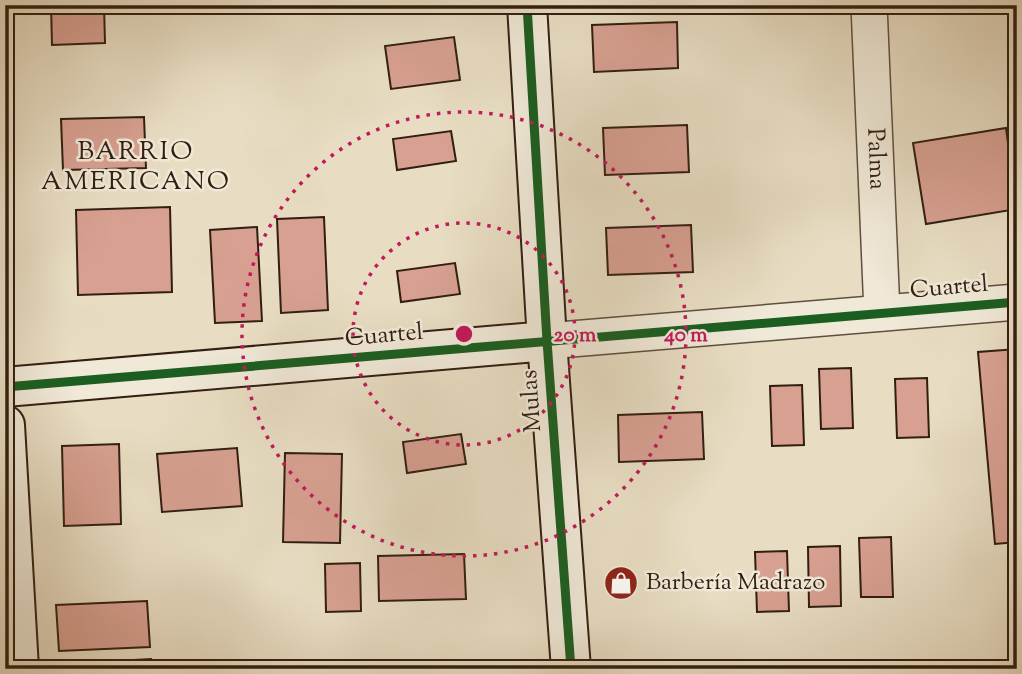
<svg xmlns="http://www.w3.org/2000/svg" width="1022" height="674" font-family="'Sorts Mill Goudy',serif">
  <rect width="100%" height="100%" fill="#e8ddc3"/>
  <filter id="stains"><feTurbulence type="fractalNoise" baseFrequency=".00286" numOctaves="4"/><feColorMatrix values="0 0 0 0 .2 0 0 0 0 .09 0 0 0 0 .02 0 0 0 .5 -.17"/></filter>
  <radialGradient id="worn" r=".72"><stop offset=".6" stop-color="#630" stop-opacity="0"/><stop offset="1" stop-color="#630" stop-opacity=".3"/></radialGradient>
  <path fill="#d7a091" stroke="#321e11" stroke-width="2" d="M51,5H104L105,43L52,45Z
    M677,22L678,68L594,72L592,25Z
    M454,37L460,80L391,89L385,46Z
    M144,117L146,168L63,170L61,119Z
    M687,125L689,172L605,175L603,128Z
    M1006,128L1017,209L926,224L913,143Z
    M451,131L456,161L397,170L393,139Z
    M170,207L172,292L78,295L76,210Z
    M324,217L328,310L281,313L277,219Z
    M691,225L693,272L608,275L606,228Z
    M257,227L262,321L215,323L210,230Z
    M455,263L460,294L401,302L397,271Z
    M1017,349V542L995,544L978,352Z
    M851,368L853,428L821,429L819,369Z
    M927,378L929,437L897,438L895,379Z
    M802,385L804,445L772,446L770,386Z
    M702,412L704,459L619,462L618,415Z
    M461,434L466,464L407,473L403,442Z
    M119,444L121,524L64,526L62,446Z
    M237,448L242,506L162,512L157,454Z
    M285,453L342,454L340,543L283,542Z
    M891,537L893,597H861L859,538Z
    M840,546L841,606L809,607L808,547Z
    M787,551L789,611L757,612L755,552Z
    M464,554L466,599L379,601L378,556Z
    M360,563L361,611L326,612L325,564Z
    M147,601L150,647L59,651L56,605Z
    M151,659L152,669H61L60,664Z
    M706,662V669H663V668Z"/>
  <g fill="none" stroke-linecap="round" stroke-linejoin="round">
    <g stroke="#604e3e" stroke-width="38">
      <g id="street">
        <path id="s1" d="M869,5L882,313"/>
        <path d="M547,341L1017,302"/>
      </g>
    </g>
    <g stroke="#321e11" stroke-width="42">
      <path id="secondary" d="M527,5L547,341L571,669
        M5,387L547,341
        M5,425L19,669"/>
    </g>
    <use href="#street" stroke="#f0e9d8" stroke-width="35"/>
    <use href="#secondary" stroke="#f0e9d8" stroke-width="38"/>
    <g stroke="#f0e9d8" stroke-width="13">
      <path id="cycleway" d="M527,5L547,341L571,669
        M5,387L1017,302"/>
    </g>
    <use href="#cycleway" stroke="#1b5e20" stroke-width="9"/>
  </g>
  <g fill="none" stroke="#c2185b" stroke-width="3.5" stroke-dasharray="3.5 7">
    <circle cx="464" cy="334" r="111"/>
    <circle cx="464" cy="334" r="222"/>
  </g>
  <defs>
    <g id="shop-disc" transform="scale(1.75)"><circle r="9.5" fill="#8f2418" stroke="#f0e9d8"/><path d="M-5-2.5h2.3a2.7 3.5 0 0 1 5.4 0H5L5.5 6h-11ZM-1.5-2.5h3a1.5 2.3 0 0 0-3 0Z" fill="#fff"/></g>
  </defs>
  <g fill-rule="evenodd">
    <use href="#shop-disc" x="621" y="583"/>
  </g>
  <g text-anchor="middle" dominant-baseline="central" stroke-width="5" stroke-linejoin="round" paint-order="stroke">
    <g font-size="24" fill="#321e11" stroke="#f0e9d8">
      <text stroke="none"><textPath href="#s1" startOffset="154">Palma</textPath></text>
      <text transform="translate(949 288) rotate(-5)">Cuartel</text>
      <text transform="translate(384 336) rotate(-5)">Cuartel</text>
      <text transform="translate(532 401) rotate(-94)">Mulas</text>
    </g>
    <g font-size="24" fill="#321e11" stroke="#f0e9d8" text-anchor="start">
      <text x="646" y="583">Barbería Madrazo</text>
    </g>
    <g font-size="26" letter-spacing="2" fill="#321e11" stroke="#f0e9d8">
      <text x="136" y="152">BARRIO<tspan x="136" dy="30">AMERICANO</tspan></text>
    </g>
  </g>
  <circle cx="464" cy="334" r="10" fill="#c2185b" stroke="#f0e9d8" stroke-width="3.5"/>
  <g font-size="21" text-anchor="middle" font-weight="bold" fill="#c2185b" stroke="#f0e9d8" stroke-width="5" stroke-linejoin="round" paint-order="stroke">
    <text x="575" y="341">20 m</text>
    <text x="686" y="341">40 m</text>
  </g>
  <rect width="1022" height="674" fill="none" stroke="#e8ddc3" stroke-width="28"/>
  <rect x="7" y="7" width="1008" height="660" fill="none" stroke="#321e11" stroke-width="3.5"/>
  <rect x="14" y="14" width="994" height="646" fill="none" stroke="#321e11" stroke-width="2"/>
  <rect width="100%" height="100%" filter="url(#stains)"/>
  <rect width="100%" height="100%" fill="url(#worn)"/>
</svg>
